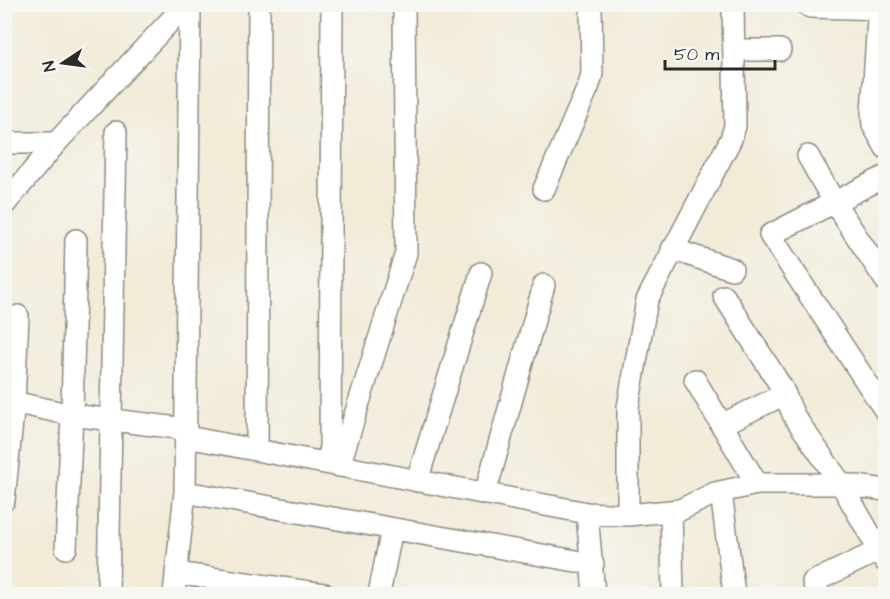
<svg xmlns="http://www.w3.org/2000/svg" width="890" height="599" font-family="'Architects Daughter',sans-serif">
  <rect width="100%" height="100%" fill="#f6f6f2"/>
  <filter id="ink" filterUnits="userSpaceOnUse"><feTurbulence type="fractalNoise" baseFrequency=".0167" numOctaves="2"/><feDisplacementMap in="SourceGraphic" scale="12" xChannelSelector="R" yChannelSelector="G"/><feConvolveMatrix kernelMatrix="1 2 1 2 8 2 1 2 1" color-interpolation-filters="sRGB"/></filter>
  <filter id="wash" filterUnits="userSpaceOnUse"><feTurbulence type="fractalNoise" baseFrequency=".008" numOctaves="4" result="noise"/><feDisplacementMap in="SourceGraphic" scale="24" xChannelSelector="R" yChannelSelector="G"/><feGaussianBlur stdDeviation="1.35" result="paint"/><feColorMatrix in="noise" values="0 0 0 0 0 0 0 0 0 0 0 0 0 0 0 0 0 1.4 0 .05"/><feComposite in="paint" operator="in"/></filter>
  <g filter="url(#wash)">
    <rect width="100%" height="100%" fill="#f2ebd8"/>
  </g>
  <g filter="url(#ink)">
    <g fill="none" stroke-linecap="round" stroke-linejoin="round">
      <g stroke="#8e8b82" stroke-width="24">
        <path id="minor" d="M332,4L330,464L587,513L628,515L680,510L715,493L757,484H841L886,490
          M879,4L872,113L873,125L886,148
          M734,50H780
          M4,143H56
          M808,156L834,202L886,281
          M886,176L770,235L886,412
          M544,189L589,85L592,74L591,4
          M4,205L56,143L186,4
          M672,249L732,269
          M724,296L782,388L794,416L841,484L886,562
          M695,380L757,484
          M4,400L72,415L186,429
          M721,425L785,394
          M187,437L330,464
          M257,450L259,4
          M339,466L406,253L404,4
          M417,481L481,273
          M185,492L593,564
          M721,492L734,594
          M485,494L544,285
          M4,500L14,402L18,316
          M671,511L673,594
          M587,513L594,594
          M628,515V407L647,300L731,139L735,126L733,4
          M66,548L72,415L76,240
          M176,573L324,594
          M108,594L116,132
          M174,594L185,492L190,4
          M379,594L392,529
          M819,594L813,582L880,550"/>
      </g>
      <g stroke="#8e8b82" stroke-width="30">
        <path id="major" d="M811,4L886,6"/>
      </g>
      <use href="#minor" stroke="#fff" stroke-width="21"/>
      <use href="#major" stroke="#fff" stroke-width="27"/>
    </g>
  </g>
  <rect width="890" height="599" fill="none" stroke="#f6f6f2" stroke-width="24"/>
  <g transform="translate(63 63) rotate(257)" stroke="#f6f6f2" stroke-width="4.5" paint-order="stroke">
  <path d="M0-4.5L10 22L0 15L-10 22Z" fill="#2b2b2b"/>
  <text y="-9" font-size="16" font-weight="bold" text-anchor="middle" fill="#2b2b2b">N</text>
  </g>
  <path d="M665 60v9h110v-9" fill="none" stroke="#2b2b2b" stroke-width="3"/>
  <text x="674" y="60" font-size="18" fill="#2b2b2b" stroke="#f6f6f2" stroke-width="4.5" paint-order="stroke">50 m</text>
</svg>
